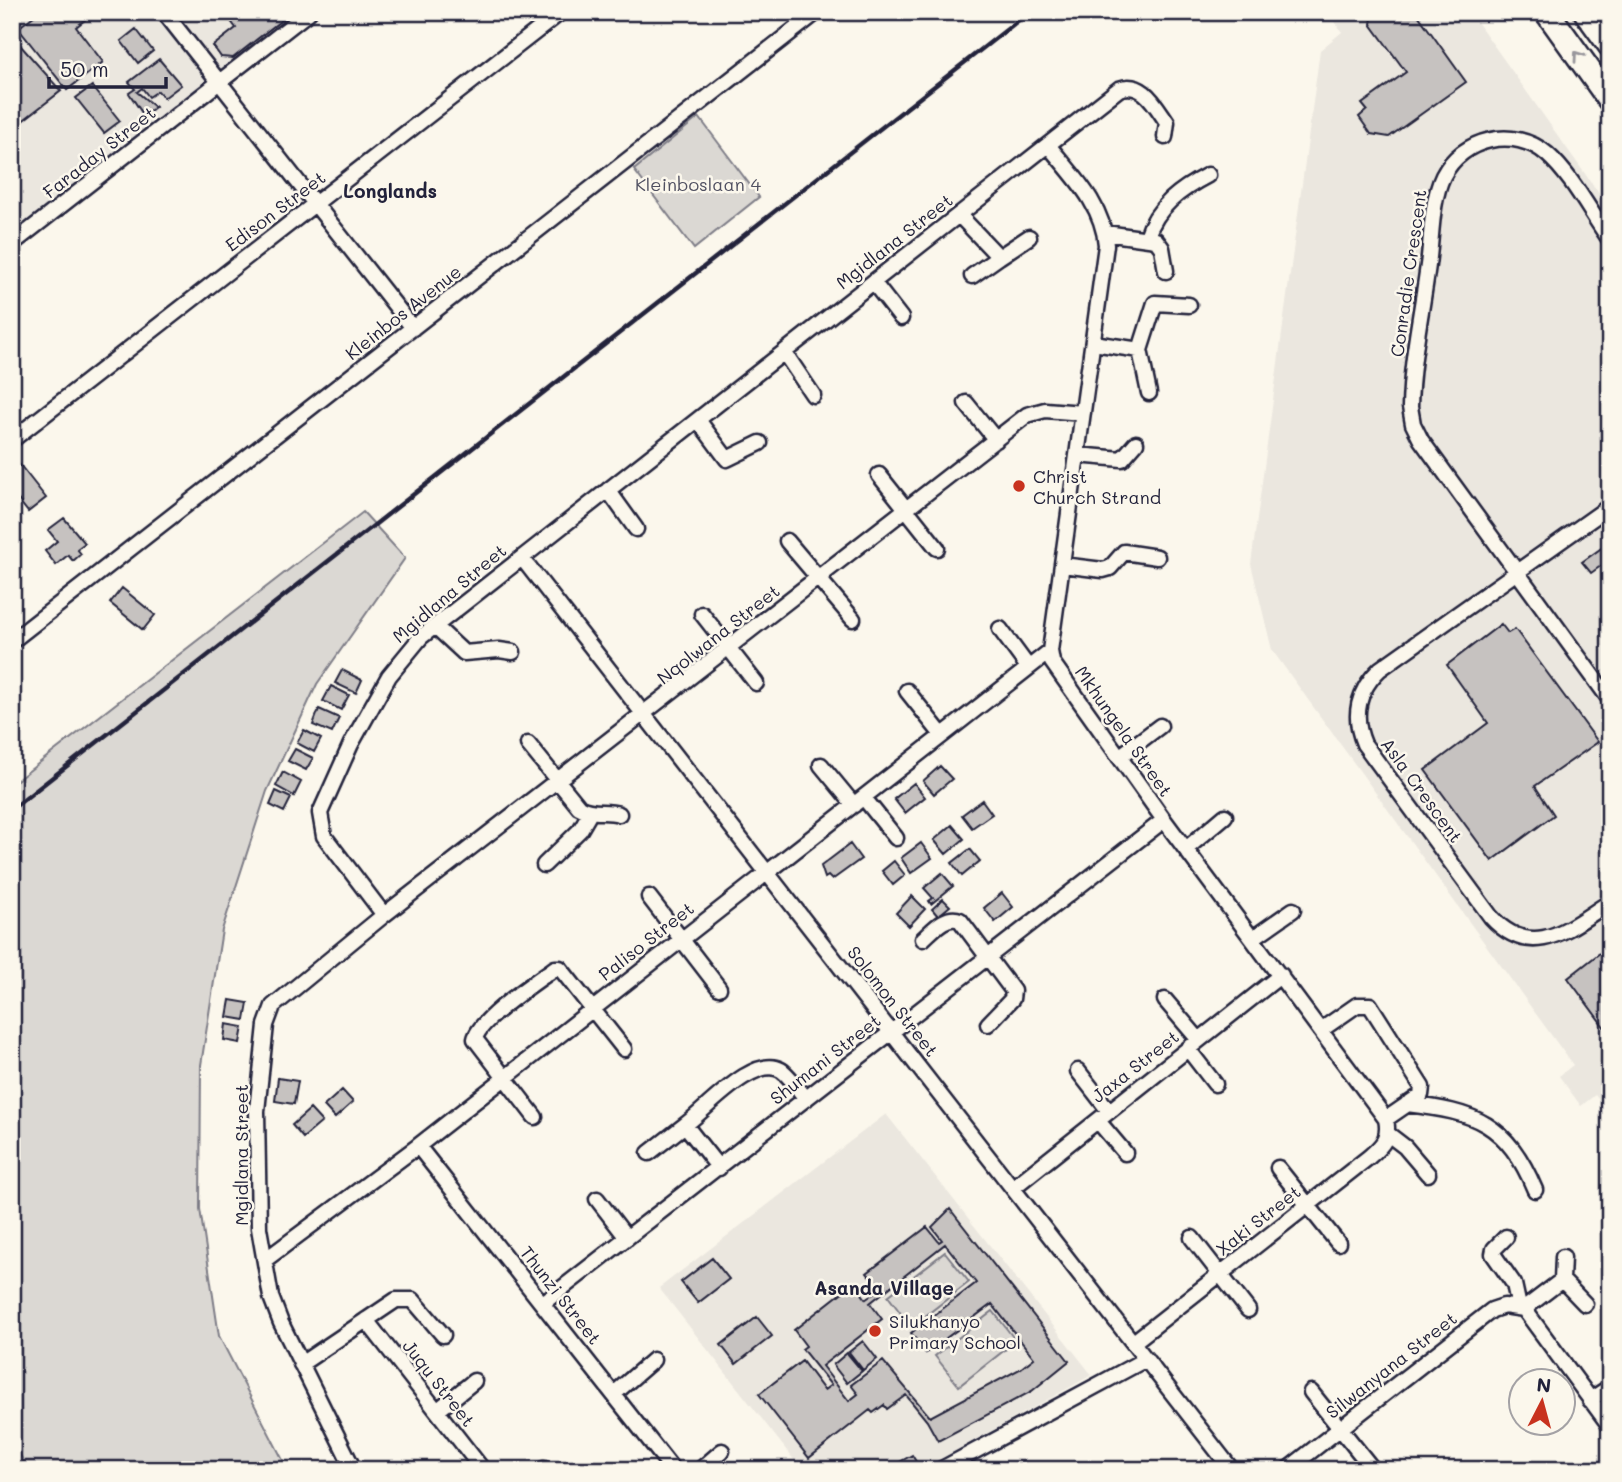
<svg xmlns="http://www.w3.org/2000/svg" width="1622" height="1482" font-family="Mali,sans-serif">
  <rect width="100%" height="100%" fill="#fbf7ec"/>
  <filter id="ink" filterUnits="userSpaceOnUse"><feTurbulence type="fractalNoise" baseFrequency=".0143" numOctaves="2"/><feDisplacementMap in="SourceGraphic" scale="14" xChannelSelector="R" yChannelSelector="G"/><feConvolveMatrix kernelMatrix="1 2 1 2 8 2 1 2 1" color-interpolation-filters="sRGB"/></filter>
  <g filter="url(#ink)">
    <path fill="#ebe7df" d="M12,12H310L12,246Z
      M1327,12H1470L1610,209V1114L1595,1095L1581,1106L1559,1076L1573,1065L1272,650L1251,564L1320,50L1342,32Z
      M886,1114L1092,1375L921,1470H802L659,1288Z"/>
    <path fill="#dbd8d3" stroke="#7e7d87" stroke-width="2" d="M699,117L759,197L694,249L634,170Z
      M363,512L405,558L317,684L267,791L222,930L201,1065L200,1209L219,1336L288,1470H28L12,1440V784Z
      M945,1252L969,1282L911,1327L888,1296Z
      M993,1311L1016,1341L959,1386L935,1356Z"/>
    <path fill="#c6c2c0" stroke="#22223b" stroke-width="2" fill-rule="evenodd" d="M39,12H95L76,27L103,62L67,90L18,28Z
      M224,12H286L288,15L233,58L221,57L213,46L236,28Z
      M1373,12H1416L1466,82L1389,137L1371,134L1359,117L1367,110L1362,104L1406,72L1371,24Z
      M136,29L153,51L138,63L121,41Z
      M12,36L61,91L12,129Z
      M159,59L181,85L164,98L158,91L149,97L142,88L137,92L155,107L144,116L129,93L135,89L129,82Z
      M92,86L120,121L104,133L76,98Z
      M20,465L46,498L28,512L12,492V471Z
      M64,518L85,543L77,549L81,554L73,561L68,555L56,565L45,551L57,541L48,530Z
      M1610,542V569L1605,563L1591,573L1582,562Z
      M122,588L155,615L143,630L110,603Z
      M1501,624L1508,633L1515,629L1598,742L1535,786L1554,815L1492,861L1425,770L1488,723L1447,665Z
      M342,670L362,680L356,693L335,683Z
      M331,686L349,695L341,710L323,701Z
      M319,709L339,718L332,733L313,725Z
      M304,730L321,739L314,752L297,743Z
      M295,749L313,758L306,770L288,761Z
      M940,766L952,779L934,794L923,781Z
      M283,772L301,782L294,796L276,786Z
      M914,783L925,797L905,813L894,799Z
      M276,791L291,798L284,812L270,805Z
      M982,800L992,814L972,828L962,815Z
      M952,825L964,839L946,854L934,840Z
      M921,843L932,858L911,873L901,858Z
      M850,844L861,859L832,880L828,876L825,878L821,866Z
      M970,849L980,861L962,876L952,863Z
      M894,861L905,875L893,885L882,871Z
      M942,873L953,886L931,904L929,901L933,898L924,888Z
      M1002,893L1013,907L995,922L984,908Z
      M912,896L925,909L909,926L896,913Z
      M943,899L950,906L938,916L932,909Z
      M1610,945V1035L1568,978Z
      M230,1000L248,1003L245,1020L227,1017Z
      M226,1024L243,1027L240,1043L224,1040Z
      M278,1078L298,1081L294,1104L275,1101Z
      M342,1090L353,1102L335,1118L324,1106Z
      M310,1109L322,1122L303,1138L292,1125Z
      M950,1209L1069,1361L1032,1391L938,1441L927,1421L906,1395L887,1409L884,1405L873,1413L870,1410L809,1458L759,1394L802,1361L824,1390L831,1385L802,1349L806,1346L794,1330L854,1283L866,1299L880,1289L867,1273L927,1227L939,1242L942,1240L932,1227ZM945,1244L976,1283L911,1333L926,1353L992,1304L1034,1358L1020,1369L930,1417L883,1361L851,1385L858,1394L849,1401L822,1366L882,1319L870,1303Z
      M712,1258L729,1279L698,1303L681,1282Z
      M757,1317L772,1336L736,1364L721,1345Z
      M863,1341L877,1359L863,1370L849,1352Z
      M847,1353L862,1371L847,1383L833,1365Z
      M912,1455L918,1465L909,1470H892L891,1467Z"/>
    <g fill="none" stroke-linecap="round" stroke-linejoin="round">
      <g stroke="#22223b" stroke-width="19">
        <path id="minor" d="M164,12L413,328
          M1048,145C1072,175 1103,204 1106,245L1050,651L1052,662L1164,820L1386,1119C1390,1138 1383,1145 1369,1157L1135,1341
          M959,215L999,257L972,276
          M1105,233L1156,240L1162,248L1166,271
          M1147,237C1156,207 1181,189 1208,175
          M1610,240C1590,212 1572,176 1547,154C1514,126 1462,138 1443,176C1431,201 1432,237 1428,265C1422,311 1411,360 1410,407L1413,424L1421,440L1610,700
          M12,244L309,12
          M999,257L1029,237
          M873,282L901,318
          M1093,343L1140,350L1155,303L1189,305
          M1140,350L1149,393
          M784,352L813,395
          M966,403L996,440
          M698,420L727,459L760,443
          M12,440L561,12
          M1077,455L1122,459L1136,443
          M879,475L937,548
          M608,490L636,529
          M1610,506L1380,669C1358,690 1352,716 1364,744L1491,917C1533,963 1570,927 1610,902
          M787,541L853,619
          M522,558L1232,1470
          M1062,565L1103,570L1110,568L1124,552L1157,557
          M702,614L756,683
          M435,626L464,653L499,650L513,652
          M1000,629L1028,667
          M12,641L817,12
          M907,691L942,735
          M528,744L579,807C592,815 605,810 619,814
          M1119,757L1160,726
          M821,765L854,805
          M864,798L896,838
          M1186,849L1225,816
          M544,865L580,830L590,813
          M649,897L719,988
          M384,915L1027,415L1045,410L1083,413
          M1253,938L1293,910
          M923,939C933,930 946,914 960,920L1013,991L1012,999L988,1024
          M1165,1000L1199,1040
          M1321,1030L1357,1005H1370L1422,1087L1421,1095L1386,1119
          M1188,1049L1215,1084
          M1078,1071L1109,1111
          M1407,1104C1476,1112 1507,1123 1535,1190
          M535,1117L475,1039C479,1019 537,981 555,968H560L624,1049
          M1098,1121L1125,1153
          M1388,1134L1405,1147L1428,1174
          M418,1146L673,1470
          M649,1153L685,1125
          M719,1168L685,1125C706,1110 754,1054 781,1070C790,1076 799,1090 806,1099
          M1278,1168L1338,1243
          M1014,1187L1281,975
          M597,1199L627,1238
          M1506,1237L1494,1249L1493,1254L1514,1284L1519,1307
          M1192,1238L1248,1310
          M265,1260L418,1146L1050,651
          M1562,1280L1585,1304
          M543,1303L1164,820
          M1524,1309L1610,1426
          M1524,1309L1562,1280L1563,1257
          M366,1320L483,1470
          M301,1364L396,1300H413L443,1335
          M1311,1392L1371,1467
          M614,1394L653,1360
          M1590,1400L1610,1387
          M437,1411L474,1381
          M354,1470L281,1323L271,1297L259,1228L257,1111L266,1025L273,1006L384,915L324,836L320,813L351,744L389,676L421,637L1119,89C1143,80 1155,105 1167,122L1165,137
          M542,1470L544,1469
          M700,1470L722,1451
          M940,1470L1146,1359
          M1287,1470L1492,1310L1504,1306L1524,1309
          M1608,1470L1610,1468"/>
      </g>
      <g stroke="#22223b" stroke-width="28">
        <path id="trunk" d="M1547,12L1610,100
          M1586,12L1610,45"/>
      </g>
      <use href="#minor" stroke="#fbf7ec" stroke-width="14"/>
      <use href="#trunk" stroke="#fbf7ec" stroke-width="23"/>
      <path stroke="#22223b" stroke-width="4.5" d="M12,809L1029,12"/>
    </g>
    <defs><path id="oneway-chevron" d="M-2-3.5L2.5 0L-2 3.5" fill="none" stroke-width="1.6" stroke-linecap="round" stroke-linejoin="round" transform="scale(1.75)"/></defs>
    <use stroke="#99979c" href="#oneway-chevron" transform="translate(1578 56) rotate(-125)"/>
  </g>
  <g fill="#c8321e" stroke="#fbf7ec" stroke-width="2.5">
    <circle cx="1019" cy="486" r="7"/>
    <circle cx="875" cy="1331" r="7"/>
  </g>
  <g text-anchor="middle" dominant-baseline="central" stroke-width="5" stroke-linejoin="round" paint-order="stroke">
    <g font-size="18" fill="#22223b" stroke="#fbf7ec">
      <text transform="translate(99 152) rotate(-38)">Faraday Street</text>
      <text transform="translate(275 211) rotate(-37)">Edison Street</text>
      <text transform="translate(894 241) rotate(-38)">Mgidlana Street</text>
      <text transform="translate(1408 273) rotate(-82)">Conradie Crescent</text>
      <text transform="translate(403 312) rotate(-38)">Kleinbos Avenue</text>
      <text transform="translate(449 593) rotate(-40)">Mgidlana Street</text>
      <text transform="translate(718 634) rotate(-38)">Nqolwana Street</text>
      <text transform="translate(1124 731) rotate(55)">Mkhungela Street</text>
      <text transform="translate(1422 790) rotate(54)">Asla Crescent</text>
      <text transform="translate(646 941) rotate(-38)">Paliso Street</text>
      <text transform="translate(893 1001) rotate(52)">Solomon Street</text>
      <text transform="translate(825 1059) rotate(-38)">Shumani Street</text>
      <text transform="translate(1135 1066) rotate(-38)">Jaxa Street</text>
      <text transform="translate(241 1155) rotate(-90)">Mgidlana Street</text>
      <text transform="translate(1258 1220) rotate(-38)">Xaki Street</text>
      <text transform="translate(561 1295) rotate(52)">Thunzi Street</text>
      <text transform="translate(1391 1365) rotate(-38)">Silwanyana Street</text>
      <text transform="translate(439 1383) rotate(52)">Juqu Street</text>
    </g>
    <g font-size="18" fill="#505061" stroke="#fbf7ec">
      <text x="698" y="184">Kleinboslaan 4</text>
    </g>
    <g font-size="18" fill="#22223b" stroke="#fbf7ec" text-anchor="start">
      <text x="1033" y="476">Christ<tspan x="1033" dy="21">Church Strand</tspan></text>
      <text x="889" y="1321">Silukhanyo<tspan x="889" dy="21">Primary School</tspan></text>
    </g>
    <g font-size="19" font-weight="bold" fill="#22223b" stroke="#fbf7ec">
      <text x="390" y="190">Longlands</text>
      <text x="884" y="1287">Asanda Village</text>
    </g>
  </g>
  <rect width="1622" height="1482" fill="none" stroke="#fbf7ec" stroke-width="42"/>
  <rect x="21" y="21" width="1580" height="1440" fill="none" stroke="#22223b" stroke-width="2.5" filter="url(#ink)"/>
  <g transform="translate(1542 1402) rotate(6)"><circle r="33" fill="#fbf7ec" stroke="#a4a2a5" stroke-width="2"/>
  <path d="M0-5L12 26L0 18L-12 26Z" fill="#c8321e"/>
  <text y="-10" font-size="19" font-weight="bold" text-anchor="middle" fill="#22223b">N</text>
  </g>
  <path d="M49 77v10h117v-10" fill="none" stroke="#22223b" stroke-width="3.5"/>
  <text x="60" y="77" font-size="21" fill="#22223b" stroke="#fbf7ec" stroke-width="5" paint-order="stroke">50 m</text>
</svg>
